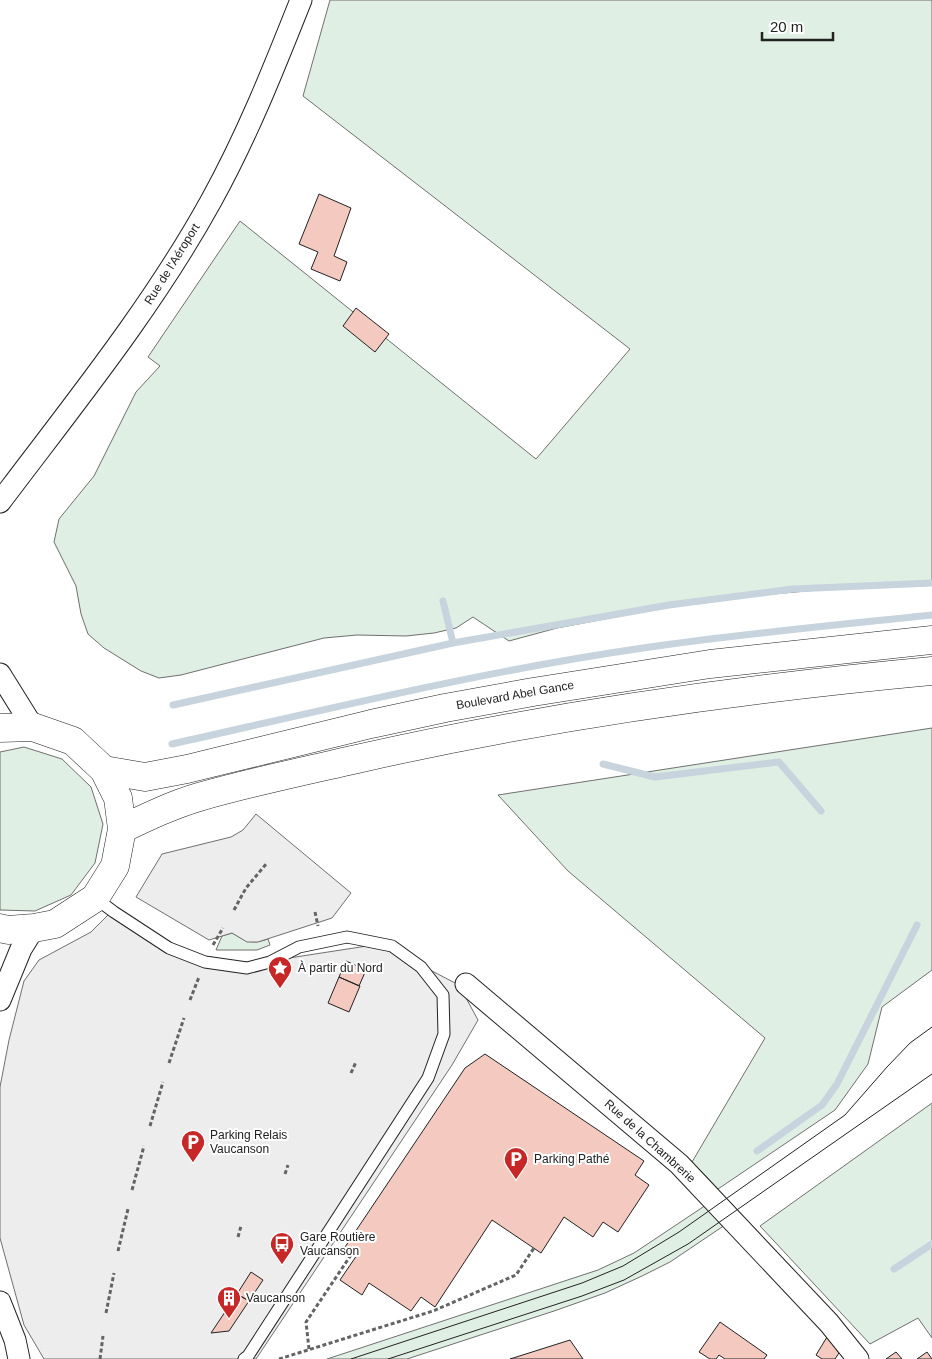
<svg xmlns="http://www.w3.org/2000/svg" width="932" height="1359" font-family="Arial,sans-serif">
  <rect width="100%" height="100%" fill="#fff"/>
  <path fill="#e0efe3" stroke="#6f6f6f" d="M330,0H932V585L863,586L705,600L557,628L509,641L473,617L456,628L434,633L406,636L357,635L324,638L181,675L159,678L141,671L104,648L88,634L81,614L76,586L54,542L59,519L94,476L136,392L160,366L148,357L240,221L536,459L630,349L303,96Z
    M932,728V970L882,1007L868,1064L835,1110L718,1189L692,1162L765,1038L568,871L498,795Z
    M24,747L62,759L91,787L103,824L95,863L71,895L35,911L0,910V752Z
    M232,933C246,941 251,945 268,939L270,945L257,950H216L222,936Z
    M932,1103V1338L918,1318L870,1344L760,1226Z
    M706,1205L725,1225L670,1262L642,1276L605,1293L554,1311L407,1359H327L598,1270L634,1253Z"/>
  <path fill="#ededed" stroke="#6f6f6f" d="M256,814L351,893L332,918L258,942H247L232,933L209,940L136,897L162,854L231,837L243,830Z
    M112,911L177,950L237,966L380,944L459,985L478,1020L452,1065L256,1359H44L24,1325L0,1238V1087L9,1040L24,981L39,960L91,932Z"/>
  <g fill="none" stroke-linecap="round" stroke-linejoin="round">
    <path stroke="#c7d3dd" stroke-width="7" d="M443,601L453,643
      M173,705L453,643L669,605L793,589L932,583
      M172,744C328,709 484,671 643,648C739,634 836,625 932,615
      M603,764L655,777L779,762L821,811
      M757,1151L822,1105L837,1084L917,925
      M894,1269L932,1244"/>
  </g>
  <path fill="#f3c9c0" stroke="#222" d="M319,194L351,208L334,256L347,262L340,281L311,269L318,252L299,244Z
    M356,308L389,334L375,352L343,326Z
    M346,961L366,970L359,986L339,977Z
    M339,977L360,986L349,1012L328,1003Z
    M485,1054L644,1161L635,1175L649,1185L618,1232L603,1222L593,1237L564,1217L541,1253L492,1220L435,1307L421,1297L411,1311L369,1283L362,1295L340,1280L357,1255L345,1247L465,1068Z
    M251,1272L263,1280L249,1301L237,1294Z
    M237,1294L249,1301L229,1331L211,1333Z
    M720,1322L767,1355L764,1359H725L719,1355L716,1359H710L699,1352Z
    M827,1337L839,1353L835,1359H822L816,1355Z
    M570,1340L583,1359H510Z
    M896,1352L902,1359H886Z
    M927,1352L932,1359H917Z"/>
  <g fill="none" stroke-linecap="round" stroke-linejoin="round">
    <g stroke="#222" stroke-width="13">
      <path id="lane" d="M95,898L114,912L169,948L205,962L247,968L270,962L299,947L347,937L392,946L421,967L443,995L444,1034L428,1078L248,1356L244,1359"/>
    </g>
    <g stroke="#222" stroke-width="23">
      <path id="street" d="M0,502C73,405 152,308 211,201C247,136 274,68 301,0
        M0,674L33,727
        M466,984L679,1164L829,1323L858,1359
        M0,1000L21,949L34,928
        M0,1302L15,1340L19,1359"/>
    </g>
    <g stroke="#222" stroke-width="29">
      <path id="primary" d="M0,728L33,727L73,741L104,770L118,798L122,829L115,866L95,898L55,924L34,928L8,930L0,928
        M104,770L145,777L187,769L371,724L445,708L533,692L710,664L932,640
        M122,829C147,817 172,805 199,797C251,782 304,771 357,759C546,716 739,689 932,671"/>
    </g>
    <path stroke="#646464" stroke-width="3" stroke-dasharray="4 2.5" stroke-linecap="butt" d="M234,910L246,888L267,863
      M315,912L318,926
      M213,945L223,928
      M190,1000L199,977
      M169,1063L184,1018
      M351,1073L356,1062
      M150,1126L163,1082
      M285,1174L288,1165
      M132,1190L144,1146
      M238,1237L241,1226
      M118,1251L128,1209
      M106,1313L114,1273
      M309,1349L306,1322L353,1252
      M100,1359L103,1336
      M279,1359L433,1311L516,1275L534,1248"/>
    <use href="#lane" stroke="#fff" stroke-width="11"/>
    <use href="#street" stroke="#fff" stroke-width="21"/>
    <use href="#primary" stroke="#fff" stroke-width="28"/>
    <path stroke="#222" stroke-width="1" d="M351,1359L582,1283L623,1266L679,1232L845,1115L887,1067L910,1043L932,1027
      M388,1359L582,1296L624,1280L688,1244L932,1074"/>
  </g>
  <defs>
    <g id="sight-pin" transform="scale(1.25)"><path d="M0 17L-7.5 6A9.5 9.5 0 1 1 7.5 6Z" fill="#c62828" stroke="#fff"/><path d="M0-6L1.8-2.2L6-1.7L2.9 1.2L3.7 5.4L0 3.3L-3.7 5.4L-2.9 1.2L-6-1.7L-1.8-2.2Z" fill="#fff"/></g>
    <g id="parking-pin" transform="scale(1.25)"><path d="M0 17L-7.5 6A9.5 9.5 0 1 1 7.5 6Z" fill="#c62828" stroke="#fff"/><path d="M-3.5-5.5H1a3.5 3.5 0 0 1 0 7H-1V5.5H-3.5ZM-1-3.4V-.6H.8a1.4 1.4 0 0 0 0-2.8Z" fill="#fff"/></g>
    <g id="bus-pin" transform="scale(1.25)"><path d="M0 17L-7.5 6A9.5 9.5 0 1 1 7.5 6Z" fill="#c62828" stroke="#fff"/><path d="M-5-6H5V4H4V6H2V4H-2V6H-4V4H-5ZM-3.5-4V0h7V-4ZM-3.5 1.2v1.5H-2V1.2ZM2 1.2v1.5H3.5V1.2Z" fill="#fff"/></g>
    <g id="building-pin" transform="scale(1.25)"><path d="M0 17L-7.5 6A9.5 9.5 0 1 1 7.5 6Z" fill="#c62828" stroke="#fff"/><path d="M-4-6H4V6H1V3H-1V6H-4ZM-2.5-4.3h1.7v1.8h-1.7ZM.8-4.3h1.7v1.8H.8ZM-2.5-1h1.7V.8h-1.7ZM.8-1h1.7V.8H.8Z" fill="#fff"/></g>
  </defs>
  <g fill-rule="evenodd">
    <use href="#sight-pin" x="280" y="968"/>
    <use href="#parking-pin" x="193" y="1142"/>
    <use href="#parking-pin" x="516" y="1159"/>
    <use href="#bus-pin" x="282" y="1244"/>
    <use href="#building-pin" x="229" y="1298"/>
  </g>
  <g text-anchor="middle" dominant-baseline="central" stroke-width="4" stroke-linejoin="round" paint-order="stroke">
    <g font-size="12" fill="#222" stroke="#fff">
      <text transform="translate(172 264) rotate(-58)">Rue de l'Aéroport</text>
      <text transform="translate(515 695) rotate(-10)">Boulevard Abel Gance</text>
      <text transform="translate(650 1141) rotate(42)">Rue de la Chambrerie</text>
    </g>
    <g font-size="12" fill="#222" stroke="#fff" text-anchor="start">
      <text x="298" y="968">À partir du Nord</text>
      <text x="210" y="1135">Parking Relais<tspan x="210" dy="14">Vaucanson</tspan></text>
      <text x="534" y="1159">Parking Pathé</text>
      <text x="300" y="1237">Gare Routière<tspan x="300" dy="14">Vaucanson</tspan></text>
      <text x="246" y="1298">Vaucanson</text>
    </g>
  </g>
  <path d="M762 32v8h71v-8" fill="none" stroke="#222222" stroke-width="2.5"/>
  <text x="770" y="32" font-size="15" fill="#222222" stroke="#ffffff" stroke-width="4" paint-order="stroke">20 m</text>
</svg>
